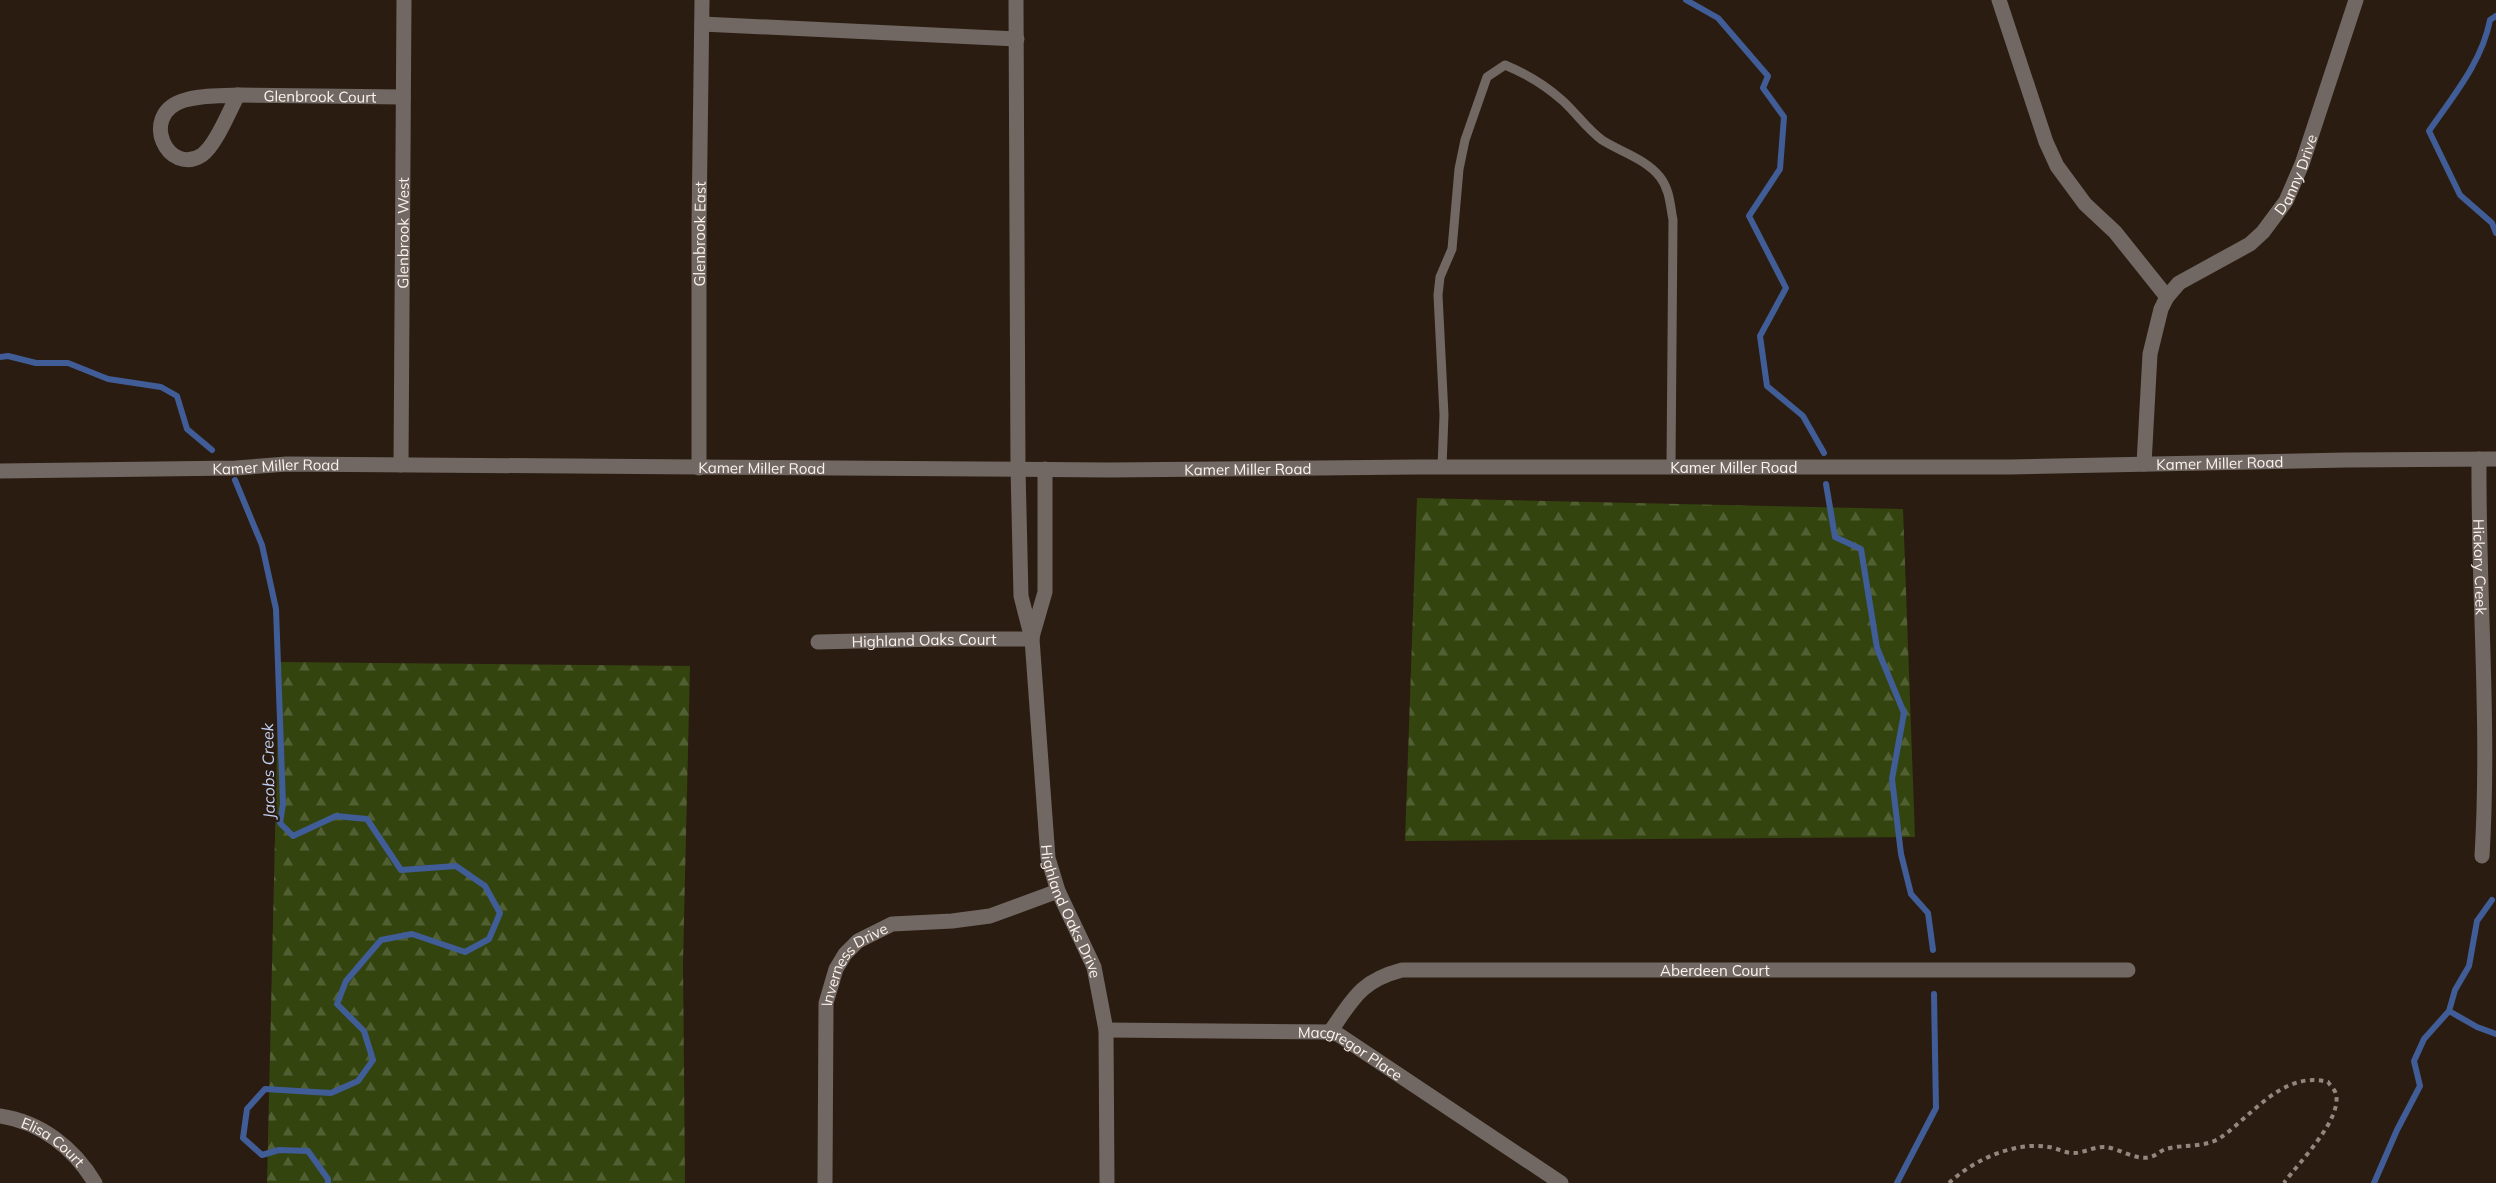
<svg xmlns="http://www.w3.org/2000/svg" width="2496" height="1183" font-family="Mulish,sans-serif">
  <defs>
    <pattern id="forest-firs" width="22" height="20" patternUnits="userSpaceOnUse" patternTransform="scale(1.5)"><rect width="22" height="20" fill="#34440f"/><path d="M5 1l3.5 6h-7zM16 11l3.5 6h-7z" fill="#525f32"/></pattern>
  </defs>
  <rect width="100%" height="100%" fill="#2b1c11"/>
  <path fill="url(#forest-firs)" d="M1417,498L1903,509L1915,837L1405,841Z
    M279,662L690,666L683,962L685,1183H267Z"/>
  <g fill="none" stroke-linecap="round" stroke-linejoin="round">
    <path stroke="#415d97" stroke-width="6" d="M1686,0L1718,18L1768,76L1763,88L1784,117L1780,169L1749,216L1786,288L1760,336L1767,386L1803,416L1824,453
      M2496,16L2490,20C2482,62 2453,96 2429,131L2460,195L2492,223L2496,233
      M0,357L8,356L36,363H68L108,379L161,387L177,396L187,429L212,450
      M235,480L262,545L276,609L283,804L280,823L293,836L336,816L367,819L401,870L456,866L485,886L500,913L489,939L465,952L412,934L381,940L346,981L337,1004L364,1031L373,1060L358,1081L331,1093L265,1089L247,1109L243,1138L262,1155L279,1150L308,1151L328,1179V1183
      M1826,484L1835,537L1861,549L1877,648L1904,713L1892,779L1901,854L1911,894L1928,913L1933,950
      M2449,1011L2477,1027L2496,1034
      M1897,1183L1936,1108L1934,994
      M2374,1183L2397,1130L2420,1086L2414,1061L2424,1039L2449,1011L2455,990L2469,966L2477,921L2492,900"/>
    <path stroke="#93867d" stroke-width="4" stroke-dasharray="4.5 4.5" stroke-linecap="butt" d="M1949,1183C1973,1160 2015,1141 2049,1147C2057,1148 2067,1154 2075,1153C2086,1152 2096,1146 2106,1147C2120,1149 2137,1161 2150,1157C2156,1156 2161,1150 2166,1149C2183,1144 2204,1148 2220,1138C2252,1116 2283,1070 2328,1082C2330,1085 2335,1090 2336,1094C2342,1120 2299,1162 2284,1183"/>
    <path stroke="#716863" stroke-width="9" d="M1442,467L1444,415L1438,295L1440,277L1452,249L1459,169L1465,140L1487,77L1505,65C1527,74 1545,85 1563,101C1577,114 1587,129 1602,140C1621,152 1646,159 1660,177C1670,190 1670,205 1673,220L1671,467"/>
    <g stroke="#716863" stroke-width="15">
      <path id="s1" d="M1016,0L1018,469L1021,596L1032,639L1048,858L1058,891L1094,967L1106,1030L1107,1183"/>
      <path d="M1999,0L2046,142L2057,166L2085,204L2115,232L2167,297"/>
      <path d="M702,24L1017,39"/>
      <path d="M238,95C229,111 216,145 202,155C168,177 139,116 182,101C199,95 220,96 238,95Z"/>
      <path id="s2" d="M238,95L403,97"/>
      <path id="s3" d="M2479,459C2478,591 2490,724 2482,856"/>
      <path id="s4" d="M2144,464L2150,354L2161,309L2167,297L2179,283L2250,244L2263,232L2286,201L2302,164L2356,0"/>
      <path id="s5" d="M401,465L404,0"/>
      <path id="s6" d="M699,468V224L702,0"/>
      <path id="s7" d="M0,471L236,468L287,464L1110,470L1416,467H2009L2346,460L2496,459"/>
      <path d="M1032,637L1045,592V469"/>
      <path id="s8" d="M818,642L937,639H1032"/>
      <path id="s9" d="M1106,1030L1330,1032L1339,1035L1561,1183"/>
      <path id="s10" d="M1330,1032C1353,999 1360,981 1402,970H2128"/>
      <path id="s11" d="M0,1116C41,1122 74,1148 95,1183"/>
      <path id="s12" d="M825,1183L826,1003L836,969L845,954L858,941L892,924L952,921L990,916L1058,891"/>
    </g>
  </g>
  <g text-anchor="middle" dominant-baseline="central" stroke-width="4.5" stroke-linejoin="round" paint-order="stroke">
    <g font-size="15" fill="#fdf2eb" stroke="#2b1c11">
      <text stroke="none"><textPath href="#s2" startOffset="82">Glenbrook Court</textPath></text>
      <text stroke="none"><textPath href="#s4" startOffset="354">Danny Drive</textPath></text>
      <text stroke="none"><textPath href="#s5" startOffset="232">Glenbrook West</textPath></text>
      <text stroke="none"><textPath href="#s6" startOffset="234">Glenbrook East</textPath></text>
      <text stroke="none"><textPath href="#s7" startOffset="2220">Kamer Miller Road</textPath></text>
      <text stroke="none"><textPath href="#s7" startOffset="276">Kamer Miller Road</textPath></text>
      <text stroke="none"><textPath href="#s7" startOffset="1734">Kamer Miller Road</textPath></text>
      <text stroke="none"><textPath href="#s7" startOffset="762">Kamer Miller Road</textPath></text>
      <text stroke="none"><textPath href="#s7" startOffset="1248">Kamer Miller Road</textPath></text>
      <text stroke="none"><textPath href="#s3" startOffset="108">Hickory Creek</textPath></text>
      <text stroke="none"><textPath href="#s8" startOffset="106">Highland Oaks Court</textPath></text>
      <text stroke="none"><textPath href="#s1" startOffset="918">Highland Oaks Drive</textPath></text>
      <text stroke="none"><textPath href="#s12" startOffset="230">Inverness Drive</textPath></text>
      <text stroke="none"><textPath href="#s10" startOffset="411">Aberdeen Court</textPath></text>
      <text stroke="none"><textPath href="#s9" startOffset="250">Macgregor Place</textPath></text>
      <text stroke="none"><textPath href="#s11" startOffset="60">Elisa Court</textPath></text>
    </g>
    <g font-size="16" font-style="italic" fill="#c1d2f5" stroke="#2b1c11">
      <text transform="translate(268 771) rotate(-91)">Jacobs Creek</text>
    </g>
  </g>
</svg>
